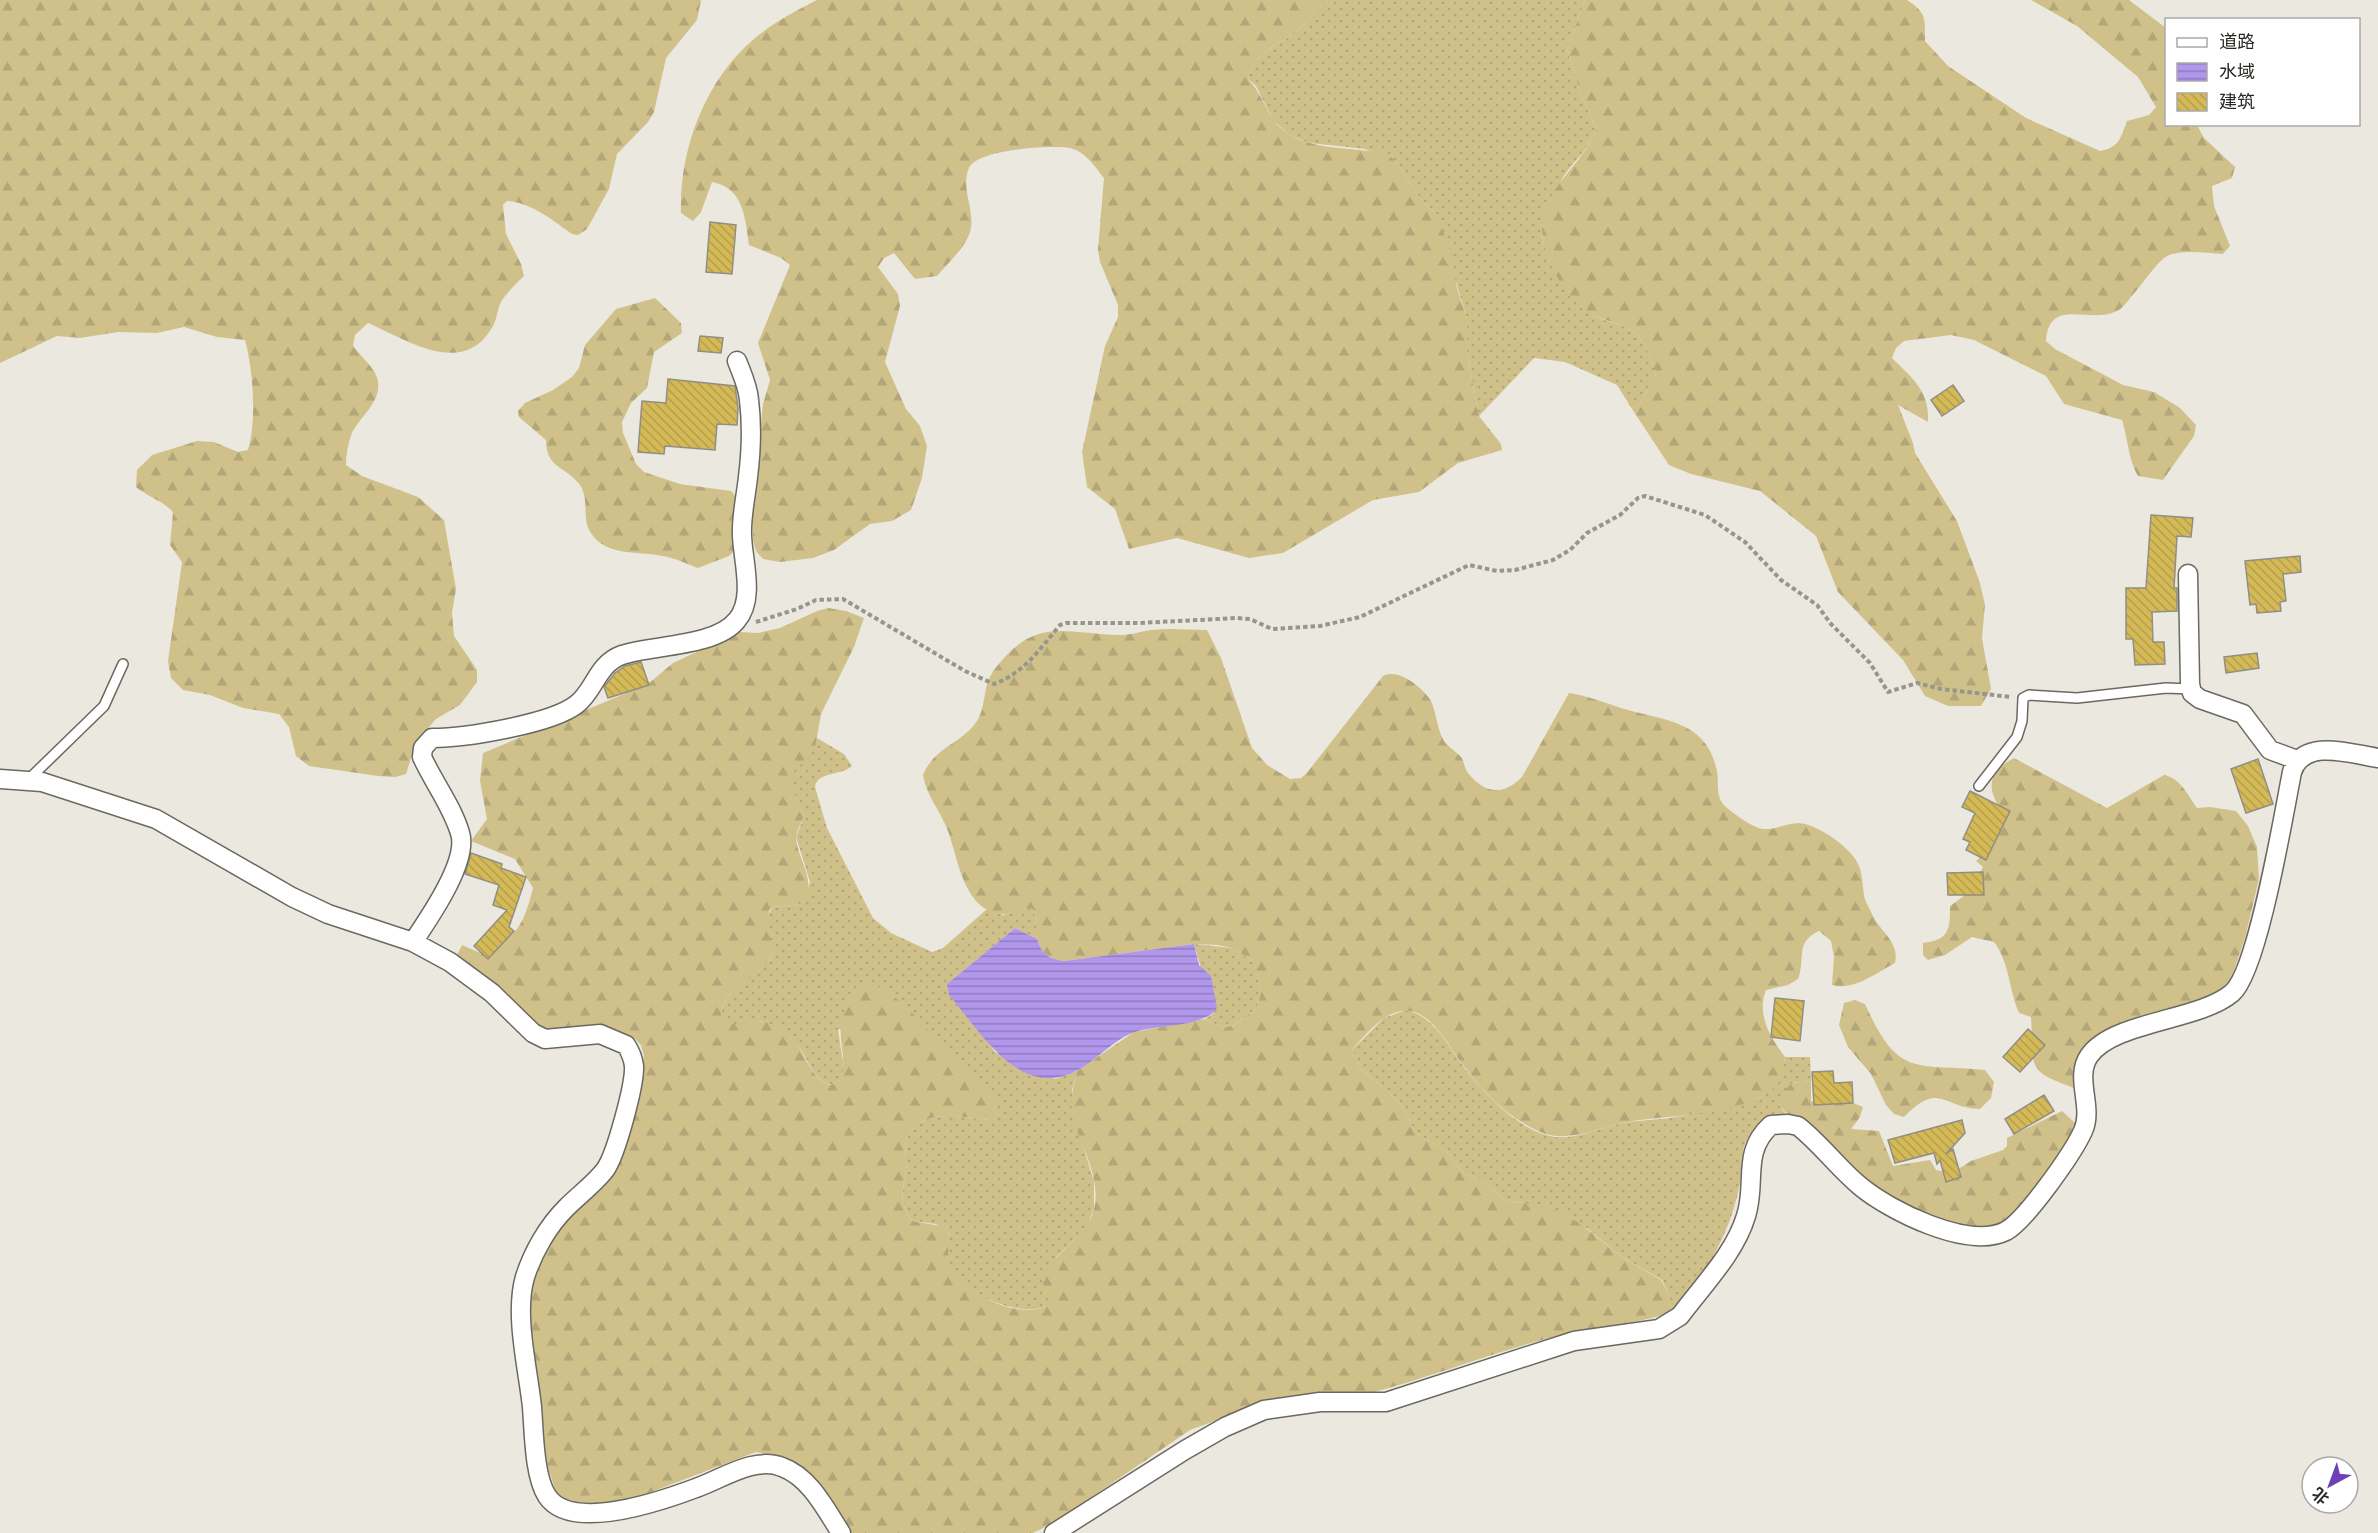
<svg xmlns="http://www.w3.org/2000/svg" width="2378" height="1533" font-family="Overpass,'Noto Sans SC',sans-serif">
  <defs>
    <pattern id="grass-dots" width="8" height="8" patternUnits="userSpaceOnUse" patternTransform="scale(1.5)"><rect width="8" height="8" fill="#d0c18b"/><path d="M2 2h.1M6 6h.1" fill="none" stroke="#b3a678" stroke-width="1.8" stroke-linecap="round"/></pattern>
    <pattern id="forest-firs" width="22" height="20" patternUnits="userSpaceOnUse" patternTransform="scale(1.5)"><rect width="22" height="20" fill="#d0c18b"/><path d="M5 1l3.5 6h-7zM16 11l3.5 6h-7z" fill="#b3a678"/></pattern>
    <pattern id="water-rules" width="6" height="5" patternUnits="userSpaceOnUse" patternTransform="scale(1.5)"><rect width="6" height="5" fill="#b097eb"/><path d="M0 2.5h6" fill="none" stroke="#8f7bbe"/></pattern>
    <pattern id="building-back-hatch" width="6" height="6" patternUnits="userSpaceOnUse" patternTransform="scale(1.5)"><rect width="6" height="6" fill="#d4b957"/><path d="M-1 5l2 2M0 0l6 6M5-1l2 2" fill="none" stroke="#b69f4c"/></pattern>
  </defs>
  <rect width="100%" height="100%" fill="#ebe9df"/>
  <path fill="url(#grass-dots)" d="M1328,0H1585L1567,49L1581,95L1596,128C1591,146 1577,158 1566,173C1559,182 1544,217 1542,228C1539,252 1574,305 1594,316C1608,323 1625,323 1636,334C1647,345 1652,360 1656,375L1641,402L1632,409L1617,385L1565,362L1534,358L1479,416L1467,353V319L1436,214L1420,198L1395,160L1365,149L1309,143L1289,135L1273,120L1256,86L1248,79C1252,53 1283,43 1301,28C1311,19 1317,7 1328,0Z
    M817,738L844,754L852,766C842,776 817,771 815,787L827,828L873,918L891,933L932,952L943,948L987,909L1003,915L1030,908L1035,911L1037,939L1015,928L947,984L995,1052L1055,1079L1077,1071L1072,1090V1111L1094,1181V1209L1085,1230L1057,1256L1043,1284L1051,1305C1020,1320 953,1293 947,1256C946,1249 949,1240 949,1233L936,1224L912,1221C898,1200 903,1193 906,1169C907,1160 904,1149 906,1141C918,1106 962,1117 989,1120L993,1096L960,1067L838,1029L844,1069L841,1080L832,1085C810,1081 809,1054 794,1042C784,1034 772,1028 762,1021L739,1025L727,1024L721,1015C724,991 740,987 756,973C763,968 768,961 773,955C770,941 762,918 773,907L802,904L810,882L796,837L804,816C800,806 791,792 791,781C791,762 814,755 817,738Z
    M1194,944L1233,948L1252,961L1257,970L1261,992L1257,1008L1234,1025L1223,1028L1205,1019L1214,1013Z
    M1406,1010C1435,1016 1449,1048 1466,1070C1487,1096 1521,1133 1556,1137C1579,1139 1601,1127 1623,1123C1639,1120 1654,1120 1669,1118C1699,1113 1730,1107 1759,1098C1776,1089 1783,1076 1785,1057H1810L1811,1081L1792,1083L1780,1106L1786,1115C1769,1118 1757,1123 1748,1138C1739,1152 1743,1173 1739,1188C1729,1236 1704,1278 1671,1313L1669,1295L1662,1280L1622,1257L1587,1228L1525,1203L1507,1202L1480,1179L1464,1174L1446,1151L1416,1133L1399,1102L1359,1067L1352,1050L1384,1018Z"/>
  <path fill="url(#forest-firs)" d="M0,0H701L697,20L666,58L654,112L648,122L617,154L609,189L587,229L578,235L572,234C552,220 532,203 507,201L503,205L506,234L521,264L524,276C516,284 505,294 500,304C497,311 497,319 493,326C464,379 407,340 368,323L355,335L353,346C359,354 368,362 374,371C389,397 361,414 352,433C348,443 346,454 346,465L362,476L418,497L444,520L456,589L452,613L454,636L477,670V682L460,705L436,719L416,742L406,774L395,777L378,776L309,766L296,756L289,727L279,714L243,708L210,695L183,690L171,678L168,661L182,562L170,545L173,512C162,500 148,497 136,487L137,470L152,455L197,441L214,442L238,452L248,450C257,420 253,370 245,340L217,337L184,327L157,333L118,332L80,338L57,336L0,363Z
    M817,0H1328C1317,7 1311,19 1301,28C1283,43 1252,53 1248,79C1260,91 1264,106 1273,119C1297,154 1350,145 1386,154L1395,160L1420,198L1436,214L1449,245L1457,288L1467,319V353L1479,416L1501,444L1502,450L1458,463L1419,492L1373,500L1283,553L1249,558L1177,538L1129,549L1115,509L1087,487L1082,452L1105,346L1118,317V305L1100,262L1098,249L1104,178C1095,167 1085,151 1070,148C1052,145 977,149 969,168C960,189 976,211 970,232C965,248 948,263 937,276L915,279L894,253L884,258L878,267L898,294L900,306L885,362L906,409L920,426L927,446L922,478L911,510L892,521L870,524L834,550L813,558L780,562L763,559L756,551L753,540L752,509L763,404L770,380L758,343L790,265L781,258L749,245C745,218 744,188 712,182L701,212L693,221L681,213C679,150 705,80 754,39C771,24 797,10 817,0Z
    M1585,0H1907C1927,13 1925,19 1925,41L1948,66L2026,118L2100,151C2119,148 2121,137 2127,121L2149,115L2156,107L2138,77L2077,26L2031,0H2129L2166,28V124L2197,125L2204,138L2235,167L2232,178L2212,186L2214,206L2230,246L2223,254C2206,253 2182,249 2167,256C2158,261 2143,283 2136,291C2130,297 2124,308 2117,311C2090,325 2049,296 2046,341L2055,349L2123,385L2154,392L2180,408L2196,425L2194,436L2163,480L2138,476C2128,460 2128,438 2122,420L2064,404L2046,376L1974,340L1951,335L1904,341L1896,348L1892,358C1912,378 1930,391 1928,422L1898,405L1913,443L1915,453L1957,521L1980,583L1985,605L1982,638L1991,689L1981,706H1948L1925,696L1903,660L1838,592L1816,536L1760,491L1691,474L1669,465L1632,409L1641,402L1656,375C1652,361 1647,345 1636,334C1625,323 1608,322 1594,316C1568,305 1541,256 1542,228C1544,185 1586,163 1596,128L1581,95L1567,49Z
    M655,298L681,323L682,333L654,352L647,388L631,403L622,422L623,433L636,464L644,472L680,484L731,491L737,498V548L729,556L698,568C687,564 675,558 663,556C640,551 606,557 591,533C581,519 590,500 580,485C566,466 546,469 546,440L519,417L518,411L525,403L553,390L572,377L579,368L585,345L616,309Z
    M828,608L846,611L864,618L854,647L821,714L815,748L806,762L796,767C788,785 797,799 804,816C801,823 796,832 796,839C799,863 818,881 802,904L773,907L769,910L768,929L773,955C768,961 763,968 757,973C740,987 724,991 721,1015L728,1024C739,1025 755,1019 765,1022C777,1027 788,1033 796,1043C807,1057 812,1081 831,1085L841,1080C849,1051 832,1036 847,1004C850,998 855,990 861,986C884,971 944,1049 959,1065C969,1076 990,1086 996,1099C998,1105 995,1112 994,1117L989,1120C962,1117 918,1106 906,1141C904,1149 907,1160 906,1169C903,1193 898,1200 912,1221L947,1227C952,1239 945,1252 950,1264C964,1295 1020,1321 1050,1305C1048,1298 1043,1290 1043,1283C1042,1259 1087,1240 1094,1209C1102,1175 1078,1144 1072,1112C1070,1098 1074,1084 1077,1071L1134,1032L1205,1019L1223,1028L1234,1025L1257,1008L1261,992L1257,971L1252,961L1233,948L1217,945L1194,944L1064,961C1033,956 1037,938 1035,911L1030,908C1022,910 1011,915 1003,914C962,912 958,854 946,826C938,808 926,794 923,775C935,746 962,744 977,721C987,705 982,686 994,670C1036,615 1062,634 1121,635C1131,635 1142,631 1152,630C1171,628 1189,630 1207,630L1221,658L1252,748L1267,765L1290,779L1301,778L1306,774L1383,676C1398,668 1420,686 1429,698C1435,705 1437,727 1442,737C1446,747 1454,749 1461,757C1464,760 1464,768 1468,773C1485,794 1503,796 1522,777L1569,693C1588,696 1603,702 1621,708C1659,720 1705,719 1716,767C1721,785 1712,798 1731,811C1740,818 1752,827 1763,829C1775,830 1787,823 1799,823C1816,824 1843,843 1853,856C1863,868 1862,881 1864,895C1865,902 1870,909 1873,916C1881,932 1900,943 1895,963C1876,973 1854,991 1832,985L1834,957L1831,941L1819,931C1794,942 1806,960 1798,979L1788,985L1766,990C1756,1015 1771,1038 1785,1057C1783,1072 1782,1084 1768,1093C1728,1117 1667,1114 1622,1123C1603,1127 1584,1136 1564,1136C1554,1137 1543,1134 1534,1129C1507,1116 1484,1093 1466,1069C1452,1052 1437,1020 1415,1012C1389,1004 1367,1033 1352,1050L1359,1067L1399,1102L1416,1133L1446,1151L1464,1174L1480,1179L1507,1202L1525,1203L1558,1211L1581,1224L1622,1257L1661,1280L1669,1295L1671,1313C1631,1325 1589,1327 1549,1338C1488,1354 1428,1378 1367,1394L1341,1397L1294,1396L1253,1407L1190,1430L1055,1522L1033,1533H845L806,1474L789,1459L756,1452L633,1499L591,1507L564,1504L557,1495L542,1450L528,1300L543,1254L560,1227L611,1175L634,1114L644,1056L641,1045L634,1038L601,1027L547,1030L534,1024L456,957L462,945L478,952C517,939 523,927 533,888L515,859L471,841L487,819L480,781L483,753L648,684L673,663L739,632L758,633L780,628L817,611Z
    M2014,758L2107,808L2164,775C2180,778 2188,795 2197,808L2210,807L2236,811L2248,826L2257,847L2259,879L2245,938L2231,979L2217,993L2107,1037L2077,1089C2024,1070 2034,1069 2031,1017L2019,1013C2009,990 2009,961 1994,942L1972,937L1945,955L1928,960L1923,955V943C1949,940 1950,930 1950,906L1968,893L1983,867L1976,861C1986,854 1999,825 1999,812C1999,805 1993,797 1992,790C1989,775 2002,764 2014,758Z
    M1855,1000L1865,1004C1899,1079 1914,1063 1985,1070L1994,1082L1991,1098L1980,1109C1942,1108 1940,1080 1904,1117L1894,1114L1886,1105L1871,1074L1848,1047L1839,1025L1844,1003Z
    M1811,1081V1101L1846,1100L1863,1107L1860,1117L1851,1129L1879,1131L1893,1166L1930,1160L1936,1170L1952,1173L1971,1161L2003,1150L2007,1146V1138L2062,1111L2075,1123C2073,1144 2054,1164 2041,1181C2030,1195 2018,1218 2000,1224C1961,1238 1907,1214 1875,1191C1856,1177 1839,1156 1822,1140C1809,1127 1790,1120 1780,1106L1784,1091L1792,1083Z"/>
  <path fill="url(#water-rules)" d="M1015,928L1037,939C1042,955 1048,958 1064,961L1194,944L1199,965L1211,976L1217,1008C1206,1027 1155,1025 1135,1032C1114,1039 1097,1060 1078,1070C1020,1102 981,1032 949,995L947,984Z"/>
  <path fill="url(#building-back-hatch)" stroke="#918e85" stroke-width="1.5" d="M710,222L736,225L732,274L706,272Z
    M700,336L723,338L721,353L698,351Z
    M668,379L735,386L738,408L737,425L717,424L715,450L665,446L664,454L638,452L642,401L666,403Z
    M1953,385L1964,401L1942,416L1931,400Z
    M2151,515L2193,518L2191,537L2177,536L2174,588H2177V611L2152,612L2153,642H2164L2165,664L2135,665L2133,639H2126V588H2146Z
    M2300,556L2301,572L2283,574L2286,601L2280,602L2281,611L2257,613L2256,604L2250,605L2245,561Z
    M2257,653L2259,668L2226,673L2224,657Z
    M641,662L649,685L608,698L604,687L615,673L625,666Z
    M2258,759L2273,804L2246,813L2231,769Z
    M1970,791L2010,811L1986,860L1966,850L1970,842L1963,839L1975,813L1962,807Z
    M471,853L502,864L501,868L526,877L509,927L514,931L488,959L474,946L507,910L493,905L499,885L465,874Z
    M1983,872L1984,895H1948L1947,873Z
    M1775,998L1804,1001L1800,1041L1771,1037Z
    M2028,1029L2045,1045L2020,1072L2003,1057Z
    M1833,1071L1834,1083L1852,1082L1853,1103L1814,1105L1812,1072Z
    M2044,1095L2054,1111L2014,1134L2005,1119Z
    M1962,1120L1965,1133L1946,1154L1953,1149L1961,1177L1946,1182L1940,1160L1937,1164L1934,1153L1895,1163L1888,1140Z"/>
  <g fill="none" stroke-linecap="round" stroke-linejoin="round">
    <g stroke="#6b6860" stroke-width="12">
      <path id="lane" d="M29,779L104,706L123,664
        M1979,786L2017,737L2022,721L2023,698L2029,695L2077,698L2166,688L2191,689"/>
    </g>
    <g stroke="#6b6860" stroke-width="21">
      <path id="street" d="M2188,574L2190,684L2192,693L2200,699L2243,714L2270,750L2297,760
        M0,779L42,782L156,819L292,897L328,914L413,942L450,962L492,993L533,1033L545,1039L600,1034L626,1045C630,1051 633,1058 634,1066C635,1084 616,1155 605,1170C594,1184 579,1195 566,1208C548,1226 533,1252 525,1277C514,1314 528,1369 532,1407C534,1432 534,1476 547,1496C571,1533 664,1500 696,1488C722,1479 754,1456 782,1467C810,1477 826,1510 841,1533
        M413,942C429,918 469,861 460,833C452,806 434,783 422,757L423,748L432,738C465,738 552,724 577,704C595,690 597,664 622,655C651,645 716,647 737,620C755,599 743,561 742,536C741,517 746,496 748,477C751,453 752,424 749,400C748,386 742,374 737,361
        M1054,1533L1185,1450L1225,1427L1264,1410L1320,1402H1386L1574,1341L1659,1329L1680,1316C1703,1285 1735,1253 1746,1216C1757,1182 1741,1152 1771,1125L1788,1124L1798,1126C1821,1144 1838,1168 1860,1186C1890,1211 1968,1250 2006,1231C2026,1220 2073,1153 2083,1131C2094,1107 2074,1078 2089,1056C2113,1021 2199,1021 2232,993C2258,971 2284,812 2292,772C2303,737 2352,754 2378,758"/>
    </g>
    <path stroke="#97968e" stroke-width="4" stroke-dasharray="4.5 3" stroke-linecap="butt" d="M756,622L797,609L816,600L843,599L965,671L994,684C1024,673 1040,649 1060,625L1066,623H1140L1237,618L1250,619L1272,629L1320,626L1360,617L1469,565L1497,571L1515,570L1553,560L1570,550L1587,533L1620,515L1638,498L1645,496L1705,515L1745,542L1781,580L1817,605L1831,624L1870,663L1888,692L1917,683L1941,689L2011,697"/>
    <use href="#lane" stroke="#fff" stroke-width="9"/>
    <use href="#street" stroke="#fff" stroke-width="18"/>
  </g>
  <rect x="2165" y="18" width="195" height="108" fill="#ffffff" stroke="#aaa9a8" stroke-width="1.5"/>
  <rect x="2177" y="38" width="30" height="9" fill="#ffffff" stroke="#aaa9a8" stroke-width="1.5"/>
  <text x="2219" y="48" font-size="18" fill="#2a2925">道路</text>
  <rect x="2177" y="63" width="30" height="18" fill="url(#water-rules)" stroke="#aaa9a8" stroke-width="1.5"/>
  <text x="2219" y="78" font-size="18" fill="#2a2925">水域</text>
  <rect x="2177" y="93" width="30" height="18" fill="url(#building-back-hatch)" stroke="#aaa9a8" stroke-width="1.5"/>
  <text x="2219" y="108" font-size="18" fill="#2a2925">建筑</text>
  <g transform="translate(2330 1485) rotate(221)"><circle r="28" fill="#ffffff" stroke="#aaa9a8" stroke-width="1.5"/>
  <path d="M0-4.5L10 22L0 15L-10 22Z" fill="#6e41b8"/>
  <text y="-9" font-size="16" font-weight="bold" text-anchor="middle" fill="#2a2925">北</text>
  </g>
</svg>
